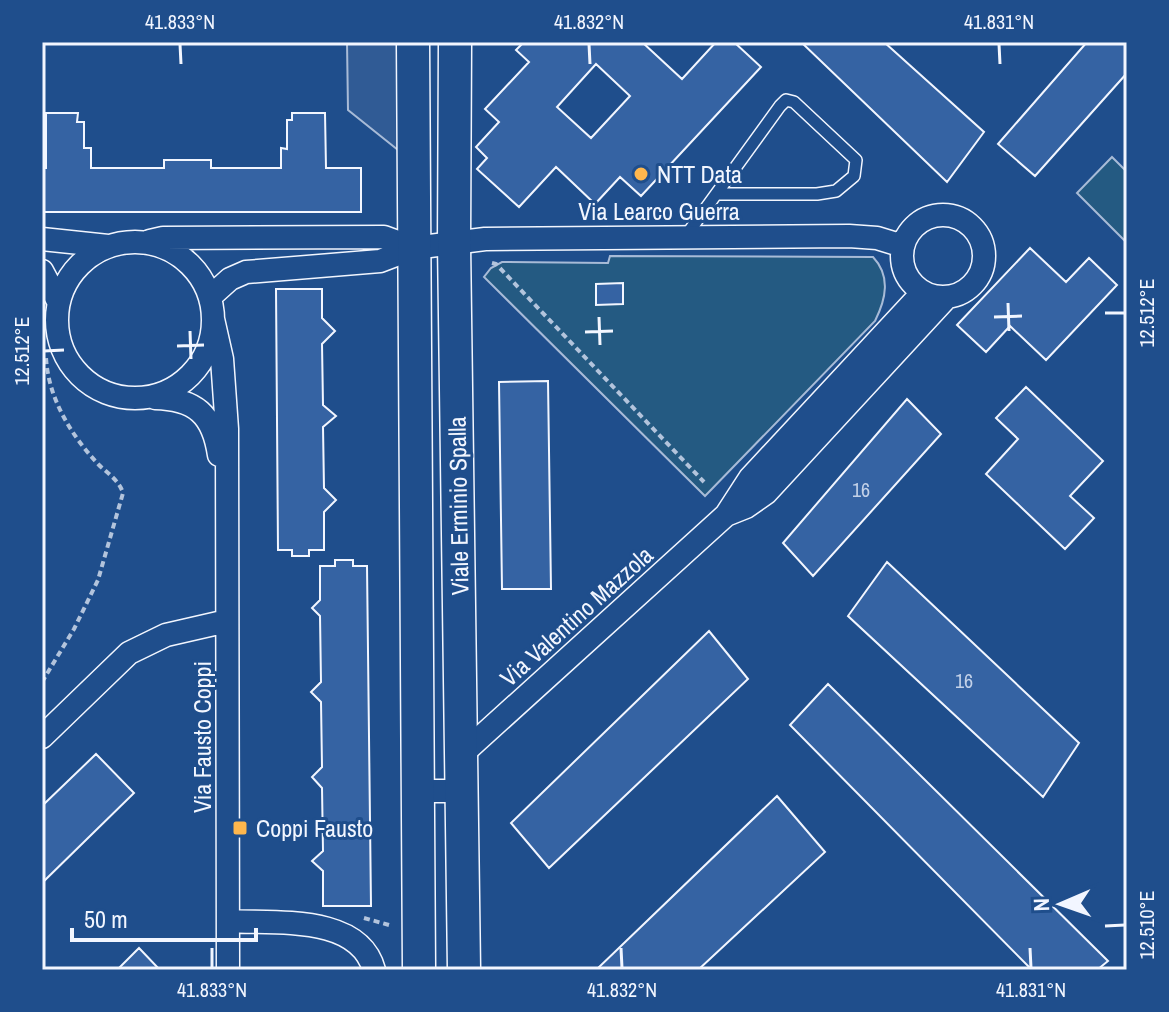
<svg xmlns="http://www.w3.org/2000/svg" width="1169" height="1012" font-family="'Archivo Narrow',sans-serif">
  <rect width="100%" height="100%" fill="#1f4e8c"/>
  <path fill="#245a82" stroke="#a8bbd7" stroke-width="2" d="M1112,157L1127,172V243L1077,193Z
    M610,256L873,257C891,276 886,299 875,321L705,496L484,277L491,268L502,262L608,263Z"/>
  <path fill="#305b95" stroke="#a8bbd7" stroke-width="2" d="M347,42H402L398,150L348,110Z"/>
  <path fill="#3563a3" stroke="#f2f6ff" stroke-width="2" fill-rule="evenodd" d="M524,42H642L682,79L716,42H734L761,67L641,196L620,177L595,204L556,167L519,207L477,169L487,158L476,147L499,122L485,109L529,62L516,50ZM596,64L630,96L591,138L557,107Z
    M801,42H884L984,132L947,182Z
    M1087,42H1127V73L1035,176L998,144Z
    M46,113H78L77,122H84V148H91V168H164V160H211V168H281V148L287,149V120H292V113H325L326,168H361V212H42V168H46Z
    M1030,248L1066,282L1089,258L1117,285L1046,360L1010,326L986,352L957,325Z
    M623,283V304L596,305V284Z
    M276,289H322V318L335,331L322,344L323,405L336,416L323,427L324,488L336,500L324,512V550H309V556H292V550H278Z
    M548,381L551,589H502L499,382Z
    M1026,387L1103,461L1070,496L1094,518L1065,549L986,474L1018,439L996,418Z
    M907,399L941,434L813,576L783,543Z
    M335,560H353V566H367L371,906H323V871L312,861L323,851L322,788L312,777L322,767L321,702L311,692L321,682L320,616L312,608L320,600V566H335Z
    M887,562L1079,743L1043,797L848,616Z
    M709,631L748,679L549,868L511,823Z
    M828,684L1108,961L1097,970H1032L790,725Z
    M96,754L134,793L42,883V806Z
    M777,796L825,852L698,970H596Z
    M139,948L160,970H117Z"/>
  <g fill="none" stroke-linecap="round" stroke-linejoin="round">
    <g stroke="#f2f6ff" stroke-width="14">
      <path id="lane" d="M685,237L780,106L786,100L794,102L856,160L854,176L836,191L817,194H717"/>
    </g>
    <g stroke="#f2f6ff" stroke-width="25">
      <path id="street" d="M902 256a41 41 0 1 1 82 0a41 41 0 1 1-82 0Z
        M42,239L108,246
        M150,241L163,238L384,237L414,248
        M57 320a78 78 0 1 1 156 0a78 78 0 1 1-156 0Z
        M42,271L58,301
        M210,297L230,279L246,272L380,261L414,248L485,239L849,236L877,238L903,246
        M213,319L222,359L227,429L228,970
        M155,398C195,399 213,414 219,455
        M726,515L746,507L766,493L947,297
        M42,737L129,653L166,635L227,621
        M460,756L726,515L750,478L923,292
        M418,791H460
        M229,921C275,924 359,914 374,970"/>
    </g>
    <g stroke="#f2f6ff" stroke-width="35">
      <path id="secondary" d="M413,42L419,970
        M455,42L454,243L464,970"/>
    </g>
    <path stroke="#b3c4dc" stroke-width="4" stroke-dasharray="6 4" stroke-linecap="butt" d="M492,263L496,264L704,482
      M42,682L74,629L98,580L123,493C119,480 107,473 98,464C71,435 48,398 46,357
      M364,918L389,925"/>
    <use href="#lane" stroke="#1f4e8c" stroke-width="11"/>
    <use href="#street" stroke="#1f4e8c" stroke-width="22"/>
    <use href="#secondary" stroke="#1f4e8c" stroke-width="32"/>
  </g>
  <path fill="none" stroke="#f2f6ff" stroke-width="3" d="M180,44L181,64M589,44L590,64M999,44L1000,64M1008,303L1009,331M1105,313H1125M599,317L600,345M994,317L1022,316M190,331L191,359M585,332L613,331M177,346L204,345M44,351L64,350M1105,926L1125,925M212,948V968M621,948L622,968M1030,948L1031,968"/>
  <g fill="#ffb74d" stroke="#1f4e8c" stroke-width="3">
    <circle cx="641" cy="174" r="8"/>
    <rect x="232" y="820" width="16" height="16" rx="4"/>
  </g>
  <g text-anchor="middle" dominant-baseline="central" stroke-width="6" stroke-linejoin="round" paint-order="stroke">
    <g font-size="20" fill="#c3d1e8">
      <text x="861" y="489">16</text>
      <text x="964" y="680">16</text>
    </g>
    <g font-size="24" fill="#f2f6ff" stroke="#1f4e8c" text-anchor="start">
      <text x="657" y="174">NTT Data</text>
      <text x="256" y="828">Coppi Fausto</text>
    </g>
    <g font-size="24" fill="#f2f6ff" stroke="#1f4e8c">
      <text x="659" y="211">Via Learco Guerra</text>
      <text transform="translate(458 506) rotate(-91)">Viale Erminio Spalla</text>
      <text transform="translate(576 616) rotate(-42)">Via Valentino Mazzola</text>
      <text transform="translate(202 737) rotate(-90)">Via Fausto Coppi</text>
    </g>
  </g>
  <rect width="1169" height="1012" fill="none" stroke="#1f4e8c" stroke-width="88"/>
  <g transform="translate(1061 904) rotate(268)" stroke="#1f4e8c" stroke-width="6" paint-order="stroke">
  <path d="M0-6L14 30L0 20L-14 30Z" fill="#f2f6ff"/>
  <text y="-12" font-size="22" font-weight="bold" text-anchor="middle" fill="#f2f6ff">N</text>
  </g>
  <path d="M72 928v12h184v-12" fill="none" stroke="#f2f6ff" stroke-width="4"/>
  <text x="84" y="928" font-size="24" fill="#f2f6ff" stroke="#1f4e8c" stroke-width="6" paint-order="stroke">50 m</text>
  <rect x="44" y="44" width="1081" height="924" fill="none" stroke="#f2f6ff" stroke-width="3"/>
  <g font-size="20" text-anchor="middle" fill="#f2f6ff">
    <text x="180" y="29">41.833°N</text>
    <text x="589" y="29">41.832°N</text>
    <text x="999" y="29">41.831°N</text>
    <text transform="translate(1147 313) rotate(-90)" y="7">12.512°E</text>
    <text transform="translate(22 351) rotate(-90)" y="7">12.512°E</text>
    <text transform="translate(1147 925) rotate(-90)" y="7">12.510°E</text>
    <text x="212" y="997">41.833°N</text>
    <text x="622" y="997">41.832°N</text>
    <text x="1031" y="997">41.831°N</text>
  </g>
</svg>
